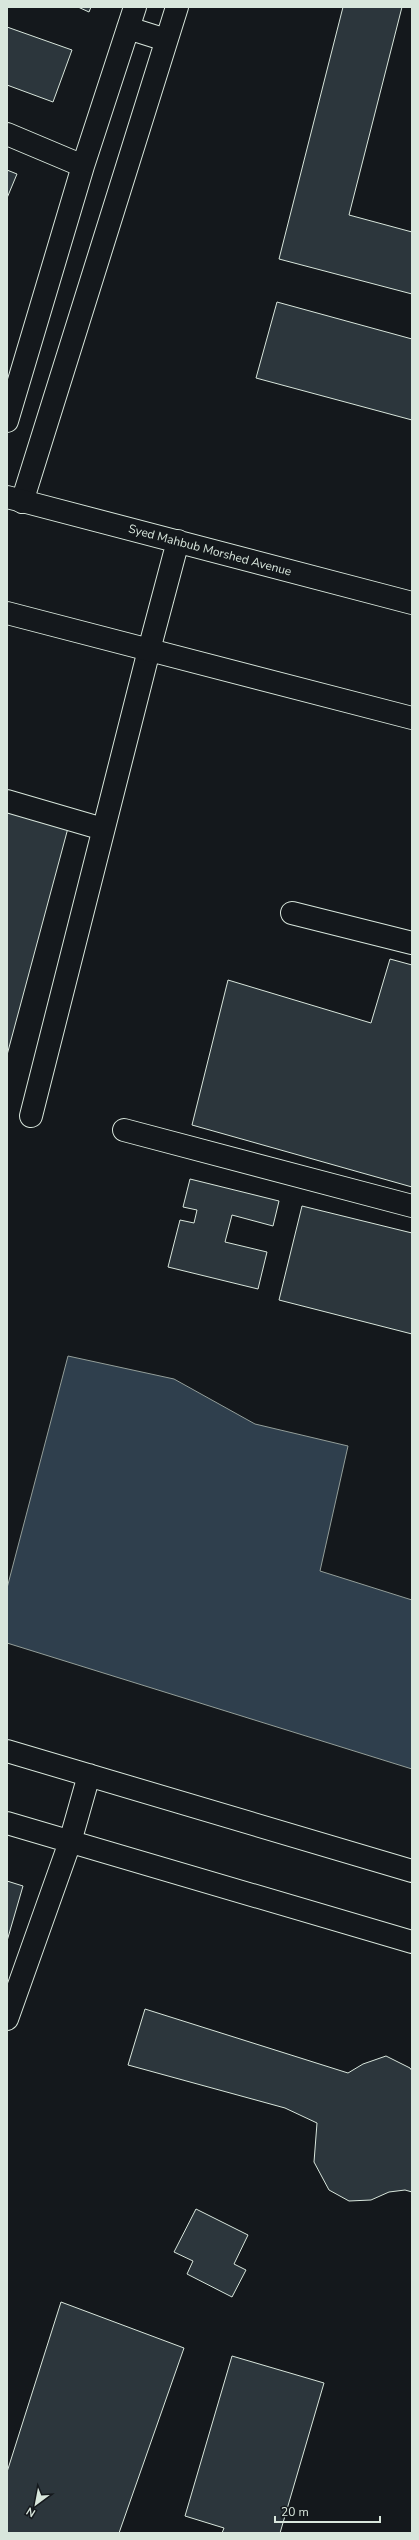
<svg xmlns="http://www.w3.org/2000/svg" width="419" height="2540" font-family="'Nunito Sans',sans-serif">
  <rect width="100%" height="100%" fill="#14181c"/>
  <path fill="#2f3f4d" stroke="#939e99" d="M68,1356L174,1379L255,1424L348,1446L320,1571L412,1600V1769L7,1643V1588Z"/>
  <path fill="#2c363c" stroke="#d8e6dc" d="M78,7H91L89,12Z
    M343,7H402L349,215L412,232V294L279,259Z
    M7,27L72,50L53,102L7,85Z
    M7,170L17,174L7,198Z
    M277,302L412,339V420L256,378Z
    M7,811L68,828L7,1055Z
    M390,959L412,965V1187L192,1125L228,980L371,1023Z
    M190,1179L279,1201L273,1226L232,1215L225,1242L267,1252L258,1289L168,1267L180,1220L194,1223L197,1210L183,1207Z
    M302,1206L412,1233V1334L279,1300Z
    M7,1881L23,1886L7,1941Z
    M145,2009L348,2073L363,2064L386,2056L410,2068L412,2071V2192L405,2190L389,2192L371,2200L349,2201L329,2190L314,2162L317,2123L285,2108L128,2065Z
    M196,2209L248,2235L234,2264L246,2270L232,2297L187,2274L193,2261L174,2252Z
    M61,2302L184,2348L119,2533H7V2472Z
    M232,2356L324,2383L280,2533H222L224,2528L185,2516Z"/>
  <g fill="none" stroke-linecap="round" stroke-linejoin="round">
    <g stroke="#d8e6dc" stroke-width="24">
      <path id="minor" d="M128,28L166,40
        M7,134L83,166
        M7,421L83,166L135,7
        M22,502L177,7
        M7,801L103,829
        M292,913L412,943
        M31,1116L149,650
        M124,1130L412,1206
        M7,1751L412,1871
        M7,1823L412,1942
        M7,2019L70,1842L89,1775"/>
    </g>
    <g stroke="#d8e6dc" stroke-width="24">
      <path id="major" d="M7,497L412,603
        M7,613L412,718
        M149,650L178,541"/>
    </g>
    <use href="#minor" stroke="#14181c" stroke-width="22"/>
    <use href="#major" stroke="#14181c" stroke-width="22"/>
  </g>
  <g text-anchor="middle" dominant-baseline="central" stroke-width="3" stroke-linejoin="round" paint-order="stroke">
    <g font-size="12" fill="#d8e6dc" stroke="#14181c">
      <text transform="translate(210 550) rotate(15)">Syed Mahbub Morshed Avenue</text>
    </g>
  </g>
  <rect width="419" height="2540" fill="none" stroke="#d8e6dc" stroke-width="16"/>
  <g transform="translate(36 2504) rotate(212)" stroke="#14181c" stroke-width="3" paint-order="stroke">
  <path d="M0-3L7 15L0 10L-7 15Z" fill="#d8e6dc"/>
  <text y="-6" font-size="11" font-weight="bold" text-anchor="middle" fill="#d8e6dc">N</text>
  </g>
  <path d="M275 2516v6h105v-6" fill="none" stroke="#d8e6dc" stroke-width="2"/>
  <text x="281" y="2516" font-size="12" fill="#d8e6dc" stroke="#14181c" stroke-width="3" paint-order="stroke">20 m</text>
</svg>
